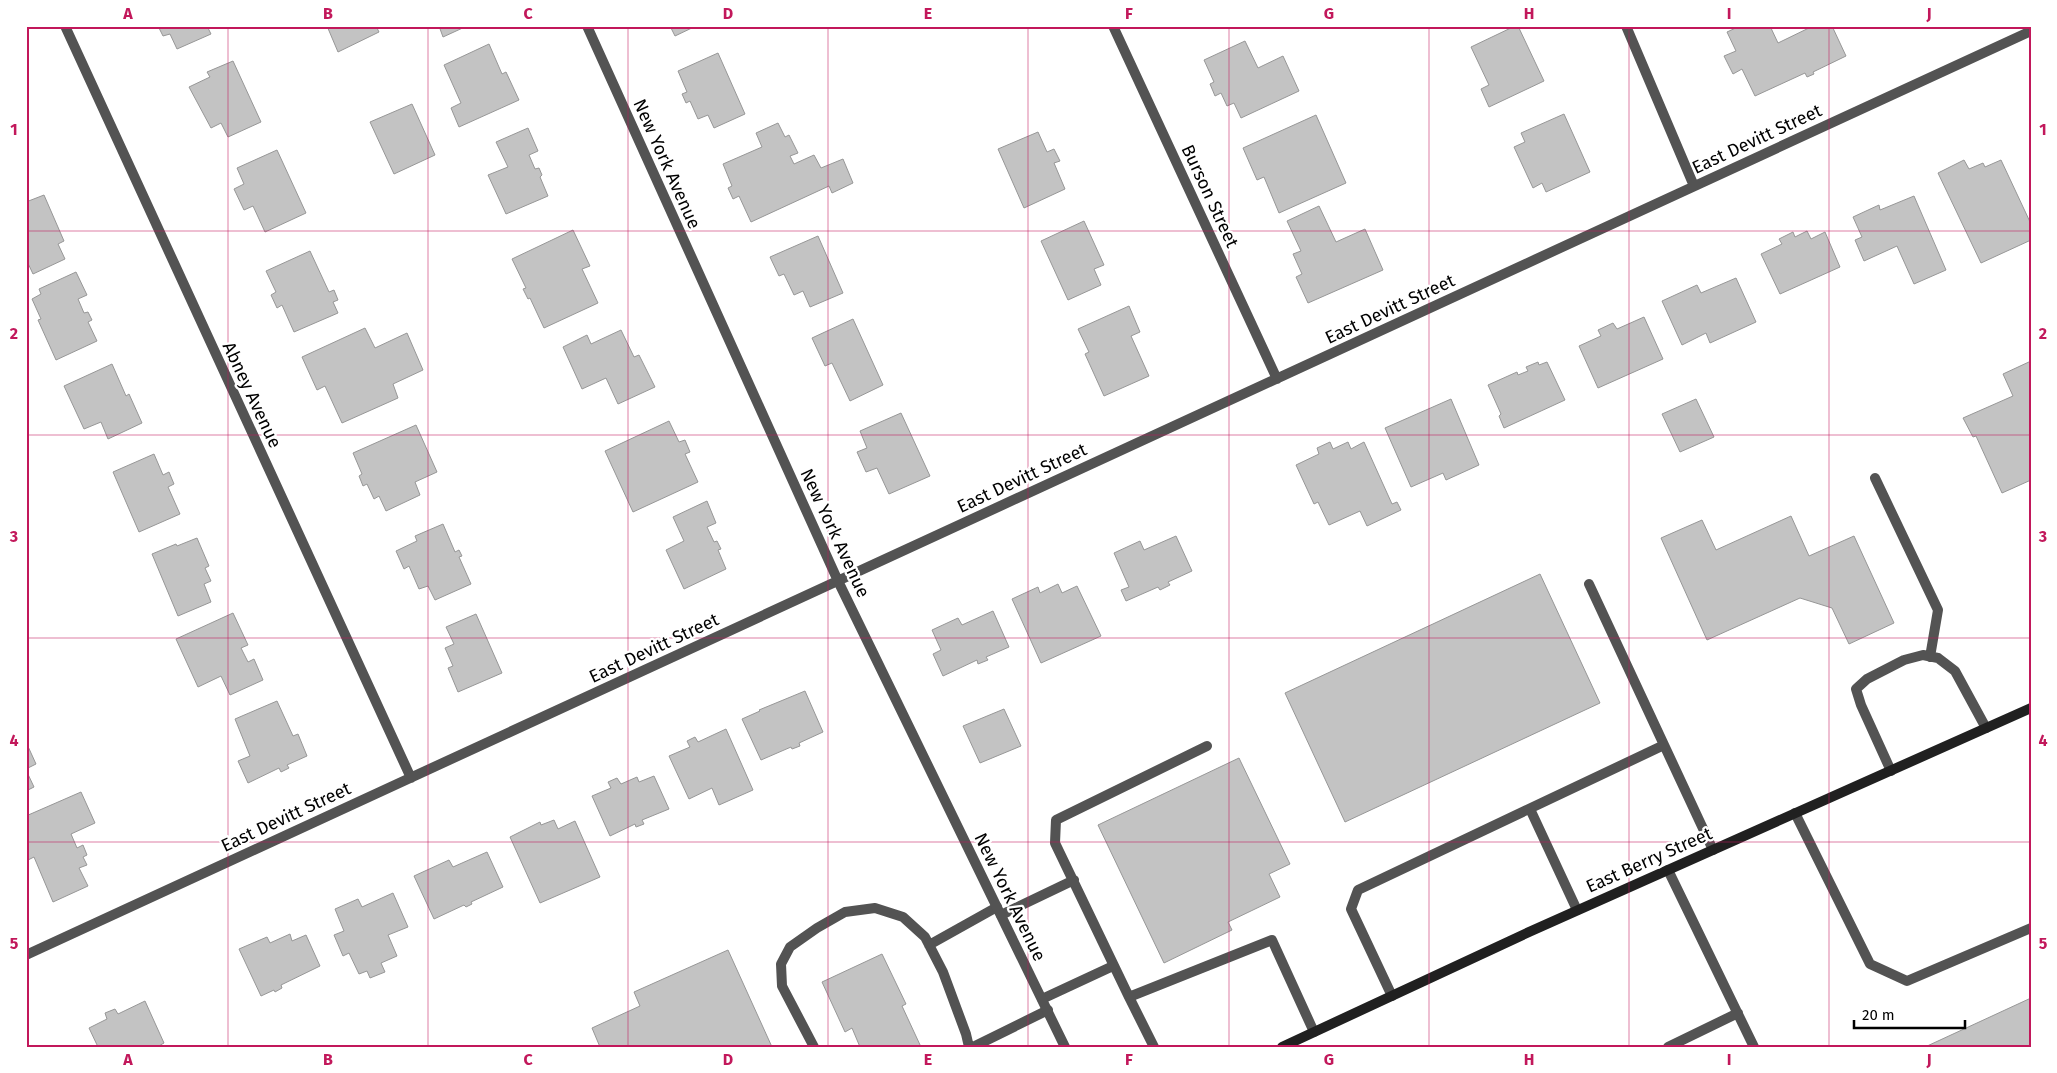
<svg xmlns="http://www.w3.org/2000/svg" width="2057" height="1073" font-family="'Fira Sans',sans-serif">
  <rect width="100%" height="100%" fill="#fff"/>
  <path fill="#c3c3c3" stroke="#979797" d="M158,26H207L211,34L177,49L170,34L163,36Z
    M327,26H376L379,32L338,52Z
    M439,26H467L443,37Z
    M670,26H696L675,36Z
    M1515,26H1518L1544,81L1489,107L1481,89L1489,85L1471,47Z
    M1740,26H1770L1778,43L1813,26H1832L1846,56L1813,72L1814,74L1807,77L1805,73L1755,96L1742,69L1733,74L1724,56L1736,51L1727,32Z
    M1245,41L1258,68L1283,56L1299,91L1241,118L1234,103L1227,106L1221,93L1215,96L1210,84L1214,82L1204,60Z
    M489,44L502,74L506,72L519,100L459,127L451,108L461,103L444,65Z
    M718,53L745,114L714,128L708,115L698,119L690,101L686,103L682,94L687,92L678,71Z
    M233,61L261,122L228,137L221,123L211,128L189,87L210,77L207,72Z
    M412,104L435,155L394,174L370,122Z
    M1564,114L1590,172L1546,192L1542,183L1533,188L1514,147L1525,142L1521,133Z
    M1316,115L1346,183L1279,213L1264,177L1257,180L1243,148Z
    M778,123L785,137L789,135L798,153L790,156L794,164L814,155L821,168L843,159L853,183L832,193L829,186L751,222L739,196L733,199L728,188L732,186L723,164L762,147L756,133Z
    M528,128L538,151L529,155L535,169L539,168L542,175L540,177L548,196L506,214L488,175L508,167L496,142Z
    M1038,132L1047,152L1054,149L1060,161L1054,163L1065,189L1024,208L998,149Z
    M277,150L306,213L265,232L253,206L244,210L234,189L244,184L237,168Z
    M1964,160L1969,169L1983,163L1985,167L2001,160L2031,224V240L1981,263L1938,173Z
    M44,195L64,241L58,244L65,259L33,274L26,259V202Z
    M1914,196L1946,270L1914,284L1897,246L1864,261L1855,240L1862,237L1853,217L1879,205L1880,210Z
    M1319,206L1336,242L1365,229L1383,270L1308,303L1296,277L1302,274L1293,254L1301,251L1287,221Z
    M1084,221L1104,265L1094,269L1101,285L1068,300L1041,241Z
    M573,230L590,266L582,269L598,303L544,328L530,298L528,299L523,289L526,288L512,259Z
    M1807,231L1811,239L1825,232L1840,267L1780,294L1761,254L1782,244L1779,239L1793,232L1795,237Z
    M818,236L843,293L810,307L803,291L794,295L784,274L779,276L770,257Z
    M310,251L329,292L334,290L338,300L333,302L338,313L294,332L282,305L277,308L271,295L276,292L266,271Z
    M76,272L87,295L78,299L84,313L88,312L92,320L88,322L97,341L56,360L38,320L41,319L32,299L41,294L39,289Z
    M1736,278L1756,322L1710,343L1706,333L1682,345L1662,301L1697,285L1701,293Z
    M1129,306L1140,332L1131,336L1149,376L1104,396L1085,354L1089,352L1078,329Z
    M1644,317L1663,359L1598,388L1579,346L1601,336L1598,330L1613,323L1617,329Z
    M853,319L883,385L850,401L832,363L825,366L812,338Z
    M365,328L375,348L407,333L423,370L393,384L398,398L342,423L325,386L317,390L302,357Z
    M621,330L634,357L639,355L655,387L618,404L606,378L582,389L563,347L587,335L591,344Z
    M2031,361V480L2002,493L1976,436L1973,437L1963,418L2013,396L2003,374Z
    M1538,362L1539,365L1547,362L1565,400L1504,428L1499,416L1501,414L1488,385L1517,372L1518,375L1528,371L1526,367Z
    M112,364L126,396L129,394L142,423L108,439L101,422L84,429L64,386Z
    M1451,399L1479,465L1446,480L1443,473L1411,487L1385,428Z
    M1696,399L1714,437L1680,452L1662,414Z
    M901,413L930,476L889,494L877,468L866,472L857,452L867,448L860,431Z
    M669,421L679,442L685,440L690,452L685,454L698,482L633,512L605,451Z
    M416,425L437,472L415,482L420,495L386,511L379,496L374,499L367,484L363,486L359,476L362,474L353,453Z
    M1330,442L1333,449L1348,442L1351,449L1364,442L1392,504L1397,502L1401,510L1367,526L1360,511L1329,525L1318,502L1314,504L1296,465L1319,454L1317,448Z
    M154,454L163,475L169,472L174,484L168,487L180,514L139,532L113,472Z
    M707,501L716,523L707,527L714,542L717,541L721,549L718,550L726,569L684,589L666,550L684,541L673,517Z
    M1791,516L1809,556L1854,536L1894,623L1849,644L1832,608L1800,598L1707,640L1661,538L1702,520L1716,550Z
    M443,524L455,552L459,550L462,556L459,557L471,584L435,600L428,586L419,589L409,566L404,569L396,551L417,541L415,536Z
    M1176,536L1192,571L1168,582L1170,585L1160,590L1158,587L1126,601L1121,590L1129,587L1114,553L1140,541L1144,550Z
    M197,538L209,566L205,568L211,581L204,584L211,602L178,616L152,554L176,544L177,546Z
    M1540,574L1600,703L1345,822L1285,693Z
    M1058,584L1062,593L1077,586L1101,636L1041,663L1012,599L1038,587L1040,593Z
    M993,611L1009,647L986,657L988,660L978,664L977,660L943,676L933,654L941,650L932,630L958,618L962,625Z
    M233,613L248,645L241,648L248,662L254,659L263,680L230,695L221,676L198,687L176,639Z
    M476,614L502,673L458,692L448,668L453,666L445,648L454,644L446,627Z
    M805,691L823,732L799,743L800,746L792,749L791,747L761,760L742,719L760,711L759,710Z
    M277,701L293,736L298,734L307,756L287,765L289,768L281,772L279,768L248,783L238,761L250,756L235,719Z
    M1004,709L1021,746L980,763L963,726Z
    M726,729L753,790L719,805L712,788L689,799L669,756L690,747L687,741L695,737L698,742Z
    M26,742L36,764L26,769Z
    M1239,758L1290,864L1269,874L1280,897L1228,922L1232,930L1164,963L1098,825Z
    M26,770L34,787L26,791Z
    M654,776L669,809L642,820L644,824L636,827L635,824L610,836L592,796L611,788L608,782L617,778L621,784L637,777L639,782Z
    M81,792L95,823L71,834L77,848L83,845L87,855L83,857L87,865L79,868L88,886L53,902L34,857L26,861V816Z
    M554,820L558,829L575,821L600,877L540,903L510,837L540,822L541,825Z
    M487,852L503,887L471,902L472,904L466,907L464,905L434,919L414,876L449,860L453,867Z
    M393,893L408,927L388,935L397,956L381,963L385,972L370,978L367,971L359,974L349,953L343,956L334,935L344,931L335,909L358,899L362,907Z
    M290,934L292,941L306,935L320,966L281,985L282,988L275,992L274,990L261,996L239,949L267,937L270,943Z
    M728,950L772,1047H600L592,1028L640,1006L634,992Z
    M882,954L906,1004L902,1006L921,1047H860L852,1028L845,1032L822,982Z
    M2031,998V1047H1925Z
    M145,1001L164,1043L157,1047H98L89,1028L107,1019L105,1013L115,1009L118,1014Z"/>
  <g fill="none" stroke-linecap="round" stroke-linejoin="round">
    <path stroke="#535353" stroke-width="10" d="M1875,478L1938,610L1930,657
      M1589,584L1713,850
      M1207,746L1056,820L1055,843L1129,997L1272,940L1314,1032
      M1891,771L1861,705L1856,689L1867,679L1904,660L1923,655L1938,658L1955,671L1986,728
      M1530,809L1577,910
      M1795,813L1870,964L1907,981L2031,928
      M1668,870L1754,1047
      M1001,915L1074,880
      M929,945L997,907
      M1392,996L1351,909L1358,890L1664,745
      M1129,997L1154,1047
      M1042,999L1113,966
      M814,1047L782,986L781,964L790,947L817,928L845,912L875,908L903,917L925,937L943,972L966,1034L969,1047
      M973,1047L1048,1010
      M1668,1047L1738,1013"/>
    <path stroke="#535353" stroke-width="10" d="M65,26L411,778
      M587,26L838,581L1065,1047
      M1113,26L1277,379
      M1626,26L1694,186
      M26,955L2031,31"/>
    <path stroke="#202020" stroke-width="10" d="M1282,1047L1529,932L2031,708"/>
  </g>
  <path fill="none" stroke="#c2185b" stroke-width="1" stroke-opacity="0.55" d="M228,26V1047M428,26V1047M628,26V1047M828,26V1047M1028,26V1047M1229,26V1047M1429,26V1047M1629,26V1047M1829,26V1047M26,231H2031M26,435H2031M26,638H2031M26,842H2031"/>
  <g text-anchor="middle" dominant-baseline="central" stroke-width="4.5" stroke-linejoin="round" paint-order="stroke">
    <g font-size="18" fill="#000" stroke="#fff">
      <text transform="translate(1757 139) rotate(-25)">East Devitt Street</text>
      <text transform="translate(667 164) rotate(66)">New York Avenue</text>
      <text transform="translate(1210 196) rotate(65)">Burson Street</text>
      <text transform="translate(1390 309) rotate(-25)">East Devitt Street</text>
      <text transform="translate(252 395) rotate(65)">Abney Avenue</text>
      <text transform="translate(1022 478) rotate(-25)">East Devitt Street</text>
      <text transform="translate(835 533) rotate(65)">New York Avenue</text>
      <text transform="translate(654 648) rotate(-25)">East Devitt Street</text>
      <text transform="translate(286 817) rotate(-25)">East Devitt Street</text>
      <text transform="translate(1649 860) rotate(-24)">East Berry Street</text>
      <text transform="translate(1010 897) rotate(64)">New York Avenue</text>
    </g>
  </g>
  <rect width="2057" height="1073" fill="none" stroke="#ffffff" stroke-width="55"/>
  <path d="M1854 1020v8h111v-8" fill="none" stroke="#000000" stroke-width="2.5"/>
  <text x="1862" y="1020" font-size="15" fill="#000000" stroke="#ffffff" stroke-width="4" paint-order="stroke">20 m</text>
  <rect x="28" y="28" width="2002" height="1018" fill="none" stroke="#c2185b" stroke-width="2"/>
  <g font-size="16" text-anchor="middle" font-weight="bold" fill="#c2185b">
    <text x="128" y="19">A</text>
    <text x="328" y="19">B</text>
    <text x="528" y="19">C</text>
    <text x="728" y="19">D</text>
    <text x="928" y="19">E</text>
    <text x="1129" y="19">F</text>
    <text x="1329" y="19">G</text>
    <text x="1529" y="19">H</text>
    <text x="1729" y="19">I</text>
    <text x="1929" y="19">J</text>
    <text x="14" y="135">1</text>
    <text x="2043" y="135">1</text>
    <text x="14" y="339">2</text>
    <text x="2043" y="339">2</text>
    <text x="14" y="542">3</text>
    <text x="2043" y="542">3</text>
    <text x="14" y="746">4</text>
    <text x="2043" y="746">4</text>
    <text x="14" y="949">5</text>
    <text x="2043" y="949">5</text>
    <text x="128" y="1065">A</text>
    <text x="328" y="1065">B</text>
    <text x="528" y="1065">C</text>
    <text x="728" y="1065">D</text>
    <text x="928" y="1065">E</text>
    <text x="1129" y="1065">F</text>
    <text x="1329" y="1065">G</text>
    <text x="1529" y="1065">H</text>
    <text x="1729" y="1065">I</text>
    <text x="1929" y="1065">J</text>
  </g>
</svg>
